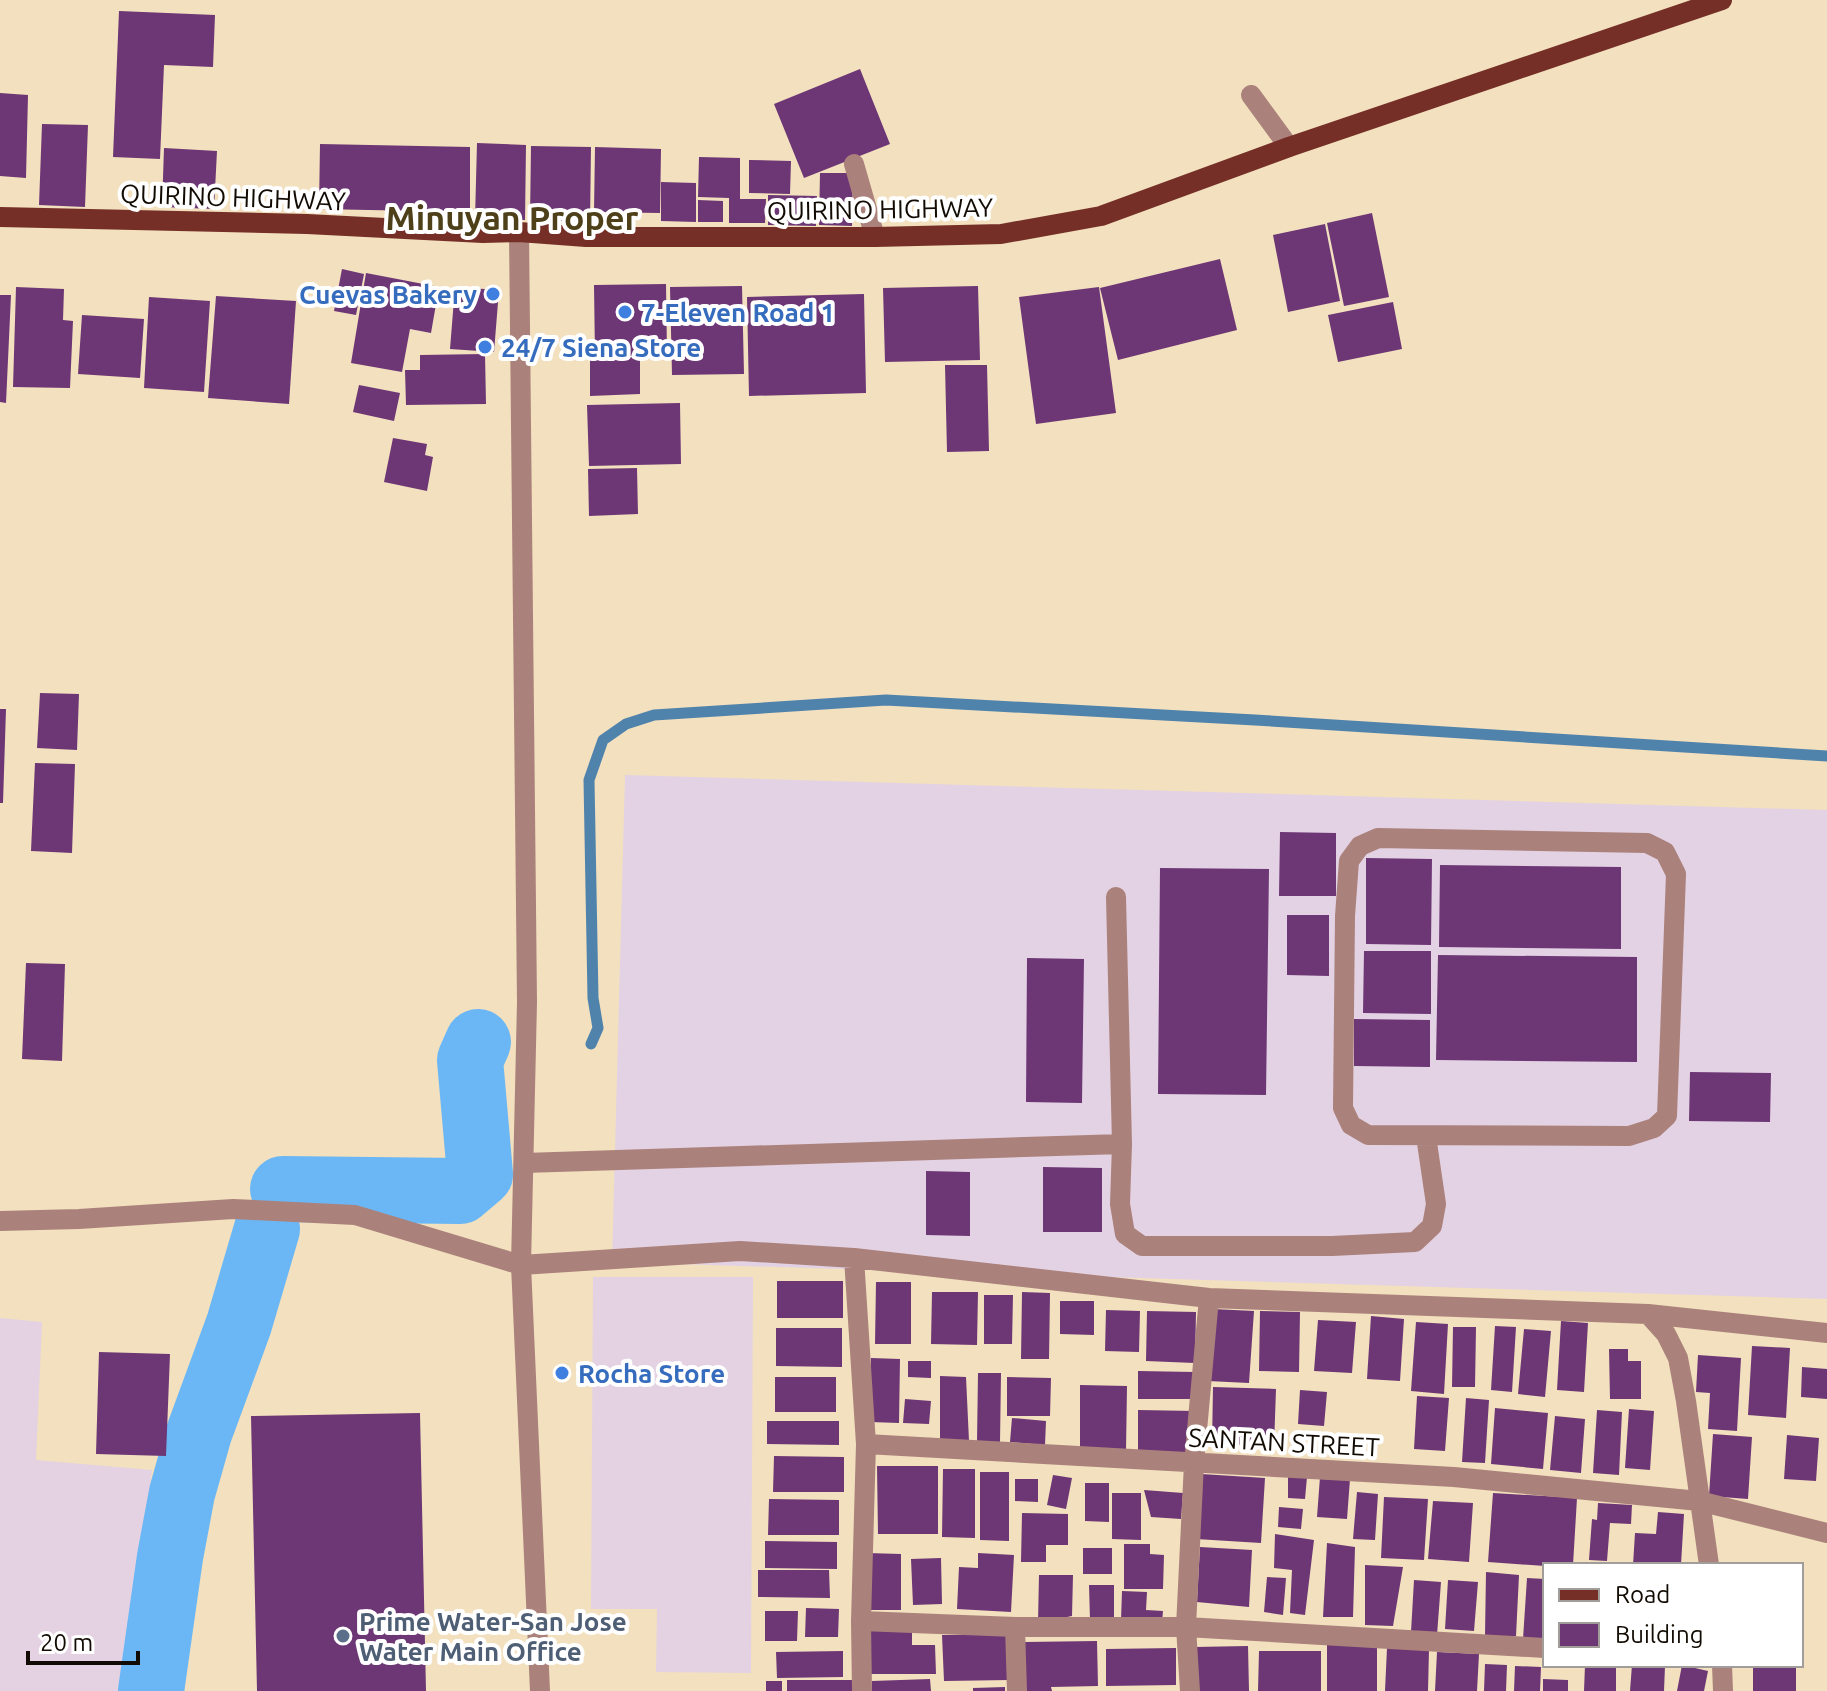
<svg xmlns="http://www.w3.org/2000/svg" width="1827" height="1691" font-family="Ubuntu,sans-serif">
  <rect width="100%" height="100%" fill="#f2e0bf"/>
  <path fill="#e4d2e2" d="M593,1277H753L751,1673L656,1672L657,1609H591Z
    M0,1318L42,1322L36,1460L152,1470L126,1691H0Z"/>
  <path fill="#e3d2e3" d="M625,775L1827,810V1299L612,1262Z"/>
  <g fill="none" stroke-linecap="round" stroke-linejoin="round">
    <path stroke="#5083ac" stroke-width="11" d="M591,1044L598,1028L593,998L589,780L603,740L626,724L654,715L886,700L1255,720L1827,756"/>
    <path stroke="#6bb7f5" stroke-width="66" d="M283,1189L460,1191L480,1174L470,1060L478,1042
      M151,1691L170,1557L182,1493L199,1433L239,1324L267,1229"/>
  </g>
  <path fill="#6d3675" d="M119,11L215,15L213,67L164,65L160,159L113,157Z
    M860,69L890,144L804,178L774,104Z
    M0,93L28,95L26,178L0,176Z
    M42,124L88,125L85,207L39,205Z
    M477,143L526,145L525,220L475,219Z
    M320,144L470,147V212L319,209Z
    M531,146L591,147L590,222L530,220Z
    M595,147L661,149L660,213L594,212Z
    M164,148L217,151L214,209L162,207Z
    M699,157L740,158V199H766L765,223H729V198L698,197Z
    M749,160L791,161L790,194L749,193Z
    M820,173H853L852,226L819,225Z
    M661,182L696,183V222L661,221Z
    M768,195L817,196L816,226L768,225Z
    M698,200L723,201V222H698Z
    M1372,213L1389,297L1344,306L1327,223Z
    M1325,224L1340,301L1288,312L1273,235Z
    M1220,259L1237,330L1118,360L1100,288Z
    M342,269L364,274L356,315L334,311Z
    M366,273L439,287L431,333L410,329L402,372L351,363Z
    M666,284L667,355L595,357L594,285Z
    M742,286L744,374L672,375L670,287Z
    M978,286L980,360L885,362L883,288Z
    M16,287L64,289L63,320L73,321L70,388L13,387Z
    M455,287L499,290L494,352L450,349Z
    M1099,287L1116,413L1036,424L1019,297Z
    M864,294L866,393L749,396L747,297Z
    M0,295H11L6,403L0,402Z
    M216,296L296,301L289,404L208,398Z
    M149,297L210,301L204,392L144,388Z
    M1393,302L1402,349L1338,362L1328,315Z
    M82,315L144,319L140,378L78,374Z
    M485,354L486,404L406,405L405,370H420V355Z
    M640,357V394L590,396V358Z
    M945,365H987L989,451L947,452Z
    M359,385L400,393L394,421L353,412Z
    M680,403L681,464L589,466L587,405Z
    M393,438L427,444L425,455L433,457L427,491L384,482Z
    M637,468L638,514L589,516L588,469Z
    M40,693L79,694L77,750L37,748Z
    M0,709H6L3,803H0Z
    M35,763L75,764L72,853L31,851Z
    M1280,832L1336,833V896H1279Z
    M1366,858L1432,859L1431,945L1366,944Z
    M1440,865L1621,867V949L1439,947Z
    M1160,868L1269,869L1266,1095L1158,1094Z
    M1287,915H1329V976L1287,975Z
    M1364,951H1431V1014L1363,1013Z
    M1438,955L1637,957V1062L1436,1060Z
    M1027,958L1084,959L1082,1103L1026,1102Z
    M26,963L65,964L62,1061L22,1059Z
    M1354,1019L1430,1020V1067L1354,1066Z
    M1690,1072L1771,1073L1770,1122L1689,1121Z
    M1043,1167L1102,1168V1232H1043Z
    M926,1171L970,1172V1236L926,1235Z
    M777,1281H843V1318H777Z
    M876,1282H911V1344H875Z
    M932,1292H978L977,1345L931,1344Z
    M1022,1292L1050,1293L1049,1359H1021Z
    M984,1295H1013L1012,1344H984Z
    M1060,1301H1094V1335L1060,1334Z
    M1213,1309L1254,1311L1249,1383L1208,1381Z
    M1106,1310L1140,1311L1139,1352L1105,1351Z
    M1147,1311L1196,1312L1195,1363L1146,1361Z
    M1260,1311L1300,1312L1299,1372L1259,1371Z
    M1371,1316L1404,1319L1400,1381L1367,1379Z
    M1318,1320L1356,1322L1352,1373L1314,1371Z
    M1561,1321L1588,1323L1584,1392L1557,1390Z
    M1416,1322L1448,1324L1444,1394L1411,1391Z
    M1495,1326L1516,1327L1512,1392L1491,1390Z
    M1453,1327H1476L1475,1387H1452Z
    M776,1328H842V1367L776,1366Z
    M1524,1329L1551,1331L1545,1397L1518,1394Z
    M1752,1346L1790,1348L1786,1418L1748,1415Z
    M1609,1349H1628V1361H1641V1399H1610Z
    M99,1352L170,1354L166,1456L96,1454Z
    M1698,1355L1741,1358L1737,1431L1708,1429L1710,1393L1696,1392Z
    M871,1358L900,1359L899,1423L870,1422Z
    M908,1361H931V1378L908,1377Z
    M1802,1367L1827,1369V1399L1801,1397Z
    M1138,1371L1194,1372L1193,1399H1138Z
    M978,1373H1001L1000,1442H977Z
    M940,1376L966,1377L969,1441L940,1442Z
    M775,1377H836V1412H775Z
    M1007,1377L1051,1378L1050,1416H1007Z
    M1080,1385L1127,1386L1126,1451L1080,1450Z
    M1213,1387L1276,1389L1274,1446L1212,1444Z
    M1300,1390L1327,1392L1324,1426L1298,1424Z
    M1417,1396L1449,1398L1445,1451L1414,1449Z
    M1466,1398L1489,1400L1485,1463L1462,1462Z
    M905,1399L931,1401L929,1424L903,1423Z
    M1495,1408L1548,1413L1543,1469L1491,1464Z
    M1629,1409L1654,1411L1650,1470L1625,1468Z
    M1138,1410L1195,1411L1193,1454L1138,1453Z
    M1597,1410L1622,1412L1619,1475L1593,1473Z
    M420,1413L426,1691H257L251,1416Z
    M1555,1416L1585,1419L1581,1473L1550,1470Z
    M1012,1418L1046,1421L1045,1445L1010,1442Z
    M767,1421H839V1445L767,1444Z
    M1713,1434L1752,1437L1748,1499L1709,1496Z
    M1787,1435L1819,1438L1816,1481L1784,1479Z
    M774,1456L844,1457V1492H773Z
    M877,1466H938V1534H878Z
    M943,1469H975V1538L942,1537Z
    M980,1472H1009V1541L980,1540Z
    M1201,1474L1265,1478L1261,1543L1196,1539Z
    M1053,1475L1072,1478L1066,1509L1047,1505Z
    M1288,1476L1307,1477L1305,1499L1288,1498Z
    M1320,1477L1350,1479L1347,1519L1317,1517Z
    M1015,1479H1038V1502L1015,1501Z
    M1085,1483H1109V1522L1085,1521Z
    M1144,1490L1183,1493L1181,1519L1151,1517Z
    M1357,1492L1378,1494L1375,1540L1353,1539Z
    M1112,1493H1141V1540L1112,1539Z
    M1493,1493L1577,1498L1573,1565L1545,1566L1488,1562Z
    M1384,1497L1428,1499L1424,1560L1381,1558Z
    M769,1499L839,1500V1535H768Z
    M1433,1501L1473,1503L1469,1562L1428,1559Z
    M1598,1503L1632,1505L1631,1524L1610,1523L1607,1561L1589,1560L1592,1519L1597,1520Z
    M1279,1507L1303,1509L1301,1529L1278,1527Z
    M1658,1512L1684,1514L1681,1565H1633L1635,1533L1656,1534Z
    M1022,1513L1068,1514V1545H1046V1562H1021Z
    M1275,1534L1314,1540L1305,1615L1290,1613L1292,1570L1274,1568Z
    M765,1541L837,1542V1569L765,1568Z
    M1327,1543L1355,1547L1353,1617H1323Z
    M1124,1544H1150V1554L1164,1555L1163,1589H1124Z
    M1200,1547L1252,1550L1249,1607L1197,1602Z
    M1083,1548H1112V1574H1083Z
    M867,1553L901,1554V1610H867Z
    M978,1553L1014,1555L1011,1612L957,1609L959,1567L978,1568Z
    M941,1558L942,1604L913,1605L911,1559Z
    M1365,1565L1403,1567L1393,1626L1365,1625Z
    M758,1570H829L830,1598L758,1597Z
    M1486,1572L1519,1575L1516,1636H1485Z
    M1039,1575H1073L1072,1616L1038,1623Z
    M1267,1577L1286,1578L1283,1615L1264,1612Z
    M1527,1578L1545,1579V1641L1523,1639Z
    M1414,1580L1441,1582L1437,1635L1411,1632Z
    M1448,1580L1478,1582L1474,1631L1445,1629Z
    M1089,1585H1114V1620H1090Z
    M1122,1591L1147,1592L1146,1610L1163,1611L1162,1622L1121,1620Z
    M806,1608L839,1609L838,1637H805Z
    M765,1611H798L797,1641H765Z
    M912,1629V1645H935L936,1674H871V1630Z
    M942,1635H1012L1009,1680L944,1681Z
    M1097,1641L1098,1686L1051,1687L1052,1691H1025V1642Z
    M1327,1642L1377,1643V1691H1327Z
    M1248,1646L1249,1691H1196L1195,1647Z
    M1176,1648V1685L1106,1686V1649Z
    M1387,1648L1429,1650L1428,1691H1385Z
    M843,1651V1677L777,1678L776,1652Z
    M1259,1651H1321V1691H1258Z
    M1437,1652L1479,1654L1477,1691H1435Z
    M1485,1664L1507,1665L1506,1691H1484Z
    M1585,1665H1616V1691H1584Z
    M1632,1665L1665,1666L1664,1691H1630Z
    M1682,1665L1708,1671L1704,1691H1677Z
    M1753,1665H1796V1691H1753Z
    M1515,1666L1541,1667L1540,1691H1514Z
    M930,1679L931,1691H872V1681Z
    M1543,1679L1568,1680V1691H1543Z
    M787,1680H852V1691H787Z
    M766,1681H782V1691H766Z
    M1005,1687V1691H973V1688Z"/>
  <g fill="none" stroke-linecap="round" stroke-linejoin="round">
    <path stroke="#ab817b" stroke-width="20" d="M1251,95L1289,147
      M854,164L875,237
      M1378,838L1647,843L1665,852L1676,874L1667,1116L1654,1128L1629,1136L1368,1135L1351,1125L1343,1108L1345,916L1349,861L1360,846Z
      M1122,1144L1120,1204L1125,1234L1142,1246H1332L1415,1242L1432,1226L1436,1204L1426,1136
      M524,1163L1122,1144L1116,897"/>
    <path stroke="#ab817b" stroke-width="20" d="M0,1221L79,1219L233,1209L355,1215L521,1265L740,1251L854,1258L1209,1298L1648,1314L1827,1333
      M854,1258L866,1444L861,1621L862,1691
      M1648,1314L1666,1334L1678,1358L1686,1401L1709,1565
      M866,1444L1454,1477L1699,1501L1827,1533
      M861,1621L1015,1627H1186L1545,1648
      M1015,1627L1017,1691
      M1722,1665L1723,1691
      M1190,1691L1186,1627L1194,1463L1209,1298"/>
    <path stroke="#ab817b" stroke-width="20" d="M519,232L527,1002L521,1265L540,1691"/>
    <path stroke="#752f27" stroke-width="20" d="M0,217L307,224L483,233L519,232L586,237H875L1001,234L1101,216L1289,147L1722,0"/>
  </g>
  <g fill="#3f7fe0" stroke="#fff" stroke-width="3">
    <circle cx="493" cy="294" r="8"/>
    <circle cx="625" cy="312" r="8"/>
    <circle cx="485" cy="347" r="8"/>
    <circle cx="562" cy="1373" r="8"/>
  </g>
  <circle fill="#5c6f8a" stroke="#fff" stroke-width="3" cx="343" cy="1636" r="8"/>
  <g text-anchor="middle" dominant-baseline="central" stroke-width="8" stroke-linejoin="round" paint-order="stroke">
    <g font-size="26" fill="#120b03" stroke="#fff">
      <text transform="translate(233 197) rotate(2)">QUIRINO HIGHWAY</text>
      <text transform="translate(880 209) rotate(-1)">QUIRINO HIGHWAY</text>
      <text transform="translate(1284 1442) rotate(3)">SANTAN STREET</text>
    </g>
    <g font-size="26" font-weight="bold" fill="#366cbe" stroke="#fff" text-anchor="start">
      <text x="477" y="294" text-anchor="end">Cuevas Bakery</text>
      <text x="641" y="312">7-Eleven Road 1</text>
      <text x="501" y="347">24/7 Siena Store</text>
      <text x="578" y="1373">Rocha Store</text>
    </g>
    <g font-size="26" font-weight="bold" fill="#4e5e75" stroke="#fff" text-anchor="start">
      <text x="359" y="1621">Prime Water-San Jose<tspan x="359" dy="30">Water Main Office</tspan></text>
    </g>
    <g font-size="34" font-weight="bold" fill="#4e4119" stroke="#fff">
      <text x="512" y="217">Minuyan Proper</text>
    </g>
  </g>
  <rect x="1543" y="1563" width="260" height="104" fill="#ffffff" stroke="#a09d9a" stroke-width="2"/>
  <rect x="1559" y="1589" width="40" height="12" fill="#752f27" stroke="#a09d9a" stroke-width="2"/>
  <text x="1615" y="1603" font-size="24" fill="#120b03">Road</text>
  <rect x="1559" y="1623" width="40" height="24" fill="#6d3675" stroke="#a09d9a" stroke-width="2"/>
  <text x="1615" y="1643" font-size="24" fill="#120b03">Building</text>
  <path d="M28 1651v12h110v-12" fill="none" stroke="#120b03" stroke-width="4"/>
  <text x="40" y="1651" font-size="24" fill="#120b03" stroke="#ffffff" stroke-width="6" paint-order="stroke">20 m</text>
</svg>
